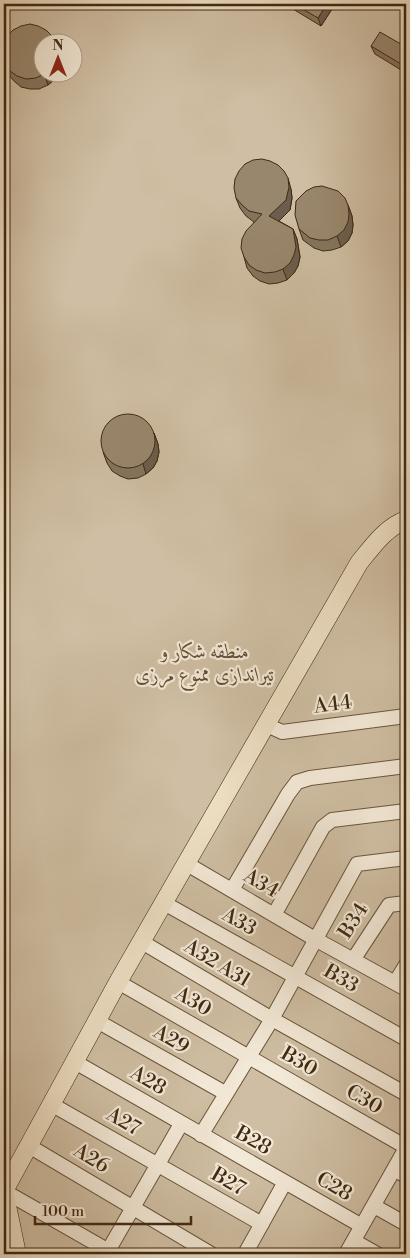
<svg xmlns="http://www.w3.org/2000/svg" width="410" height="1258" font-family="'Libre Bodoni',Amiri,serif">
  <rect width="100%" height="100%" fill="#ecddc1"/>
  <filter id="stains"><feTurbulence type="fractalNoise" baseFrequency=".004" numOctaves="4"/><feColorMatrix values="0 0 0 0 .2 0 0 0 0 .09 0 0 0 0 .02 0 0 0 .5 -.17"/></filter>
  <radialGradient id="worn" r=".72"><stop offset=".6" stop-color="#630" stop-opacity="0"/><stop offset="1" stop-color="#630" stop-opacity=".3"/></radialGradient>
  <path fill="#cfbea3" stroke="#87745a" fill-rule="evenodd" d="M4,4H406V1254H4ZM42,42H72V72H42Z"/>
  <g fill="none" stroke-linecap="round" stroke-linejoin="round">
    <g stroke="#6a563e" stroke-width="16">
      <path id="minor" d="M267,725L282,732L406,716
        M187,864L315,939L406,989
        M232,890L288,794L297,782L310,778L406,766
        M164,903L406,1039
        M274,915L323,827L332,820L406,811
        M142,942L272,1019L406,1094
        M353,960L389,905L406,903
        M118,982L406,1147
        M395,983L406,965
        M97,1021L225,1093
        M75,1062L362,1226
        M51,1104L262,1224
        M201,1135L272,1019L357,864L406,858
        M29,1146L211,1254
        M394,1169L406,1176
        M4,1191L114,1254
        M374,1206L406,1224
        M354,1241L377,1254
        M108,1251L181,1124
        M245,1254L285,1182
        M346,1254L406,1148"/>
    </g>
    <g stroke="#3f2912" stroke-width="19">
      <path id="major" d="M4,1191L118,982L359,563C372,547 386,527 406,520
        M4,1191L17,1254"/>
    </g>
    <use href="#minor" stroke="#f3e9d7" stroke-width="14"/>
    <use href="#major" stroke="#ecddc1" stroke-width="18"/>
  </g>
  <path fill="#84745e" stroke="#3f2912" d="M287,4H330L332,9L321,26L288,6Z
    M4,43L55,79L48,85L39,89H30L21,87L14,81L8,74L4,60Z
    M371,46L406,47V73L375,54Z
    M291,189L292,198L290,210L279,221L293,229L297,239L300,257L298,266L294,273L287,280L278,283L269,284L260,281L253,276L247,268L244,257L254,222L246,216L240,208L236,198Z
    M348,205L352,216L353,225L352,233L348,241L341,247L332,250L323,251L314,248L303,240L299,229Z
    M154,433L158,444L159,452L157,461L153,468L146,474L138,478L128,479L120,476L112,471L107,463L103,452Z"/>
  <path fill="#6b5e4c" stroke="#3f2912" d="M327,4H330L332,9L321,26L318,18Z
    M46,72H58L55,79L48,85L44,74Z
    M288,178L291,189L292,198L290,210L273,227L269,216Z
    M348,205L352,216L353,225L352,233L348,241L341,247L337,236Z
    M293,229L297,239L300,257L298,266L294,273L287,280L283,269Z
    M154,433L158,444L159,452L157,461L153,468L146,474L143,464Z"/>
  <path fill="#99876d" stroke="#3f2912" d="M294,4H327L318,18Z
    M30,24L38,26L46,30L52,36L55,42H42V72H46L44,74L36,78L26,79L17,76L10,71L4,63V43L7,36L13,30L21,26Z
    M380,32L406,47V67L371,46Z
    M262,159L270,161L278,165L284,171L288,178L289,187L286,200L269,216L293,229L296,247L294,255L290,263L283,269L275,272L265,273L256,270L249,265L244,257L241,248L242,239L246,231L262,214L249,211L242,205L236,198L234,188L235,179L239,171L245,164L253,160Z
    M322,186L338,191L345,198L348,205L349,214L348,222L344,230L337,236L328,240H319L310,238L299,229L295,215L296,201L306,191L314,187Z
    M101 441a27 27 0 1 1 54 0a27 27 0 1 1-54 0Z"/>
  <g text-anchor="middle" dominant-baseline="central" stroke-width="4.5" stroke-linejoin="round" paint-order="stroke">
    <g font-size="20" font-style="italic" fill="#634e36" stroke="#f3e9d7">
      <text x="205" y="652">منطقه شکار و<tspan x="205" dy="23">تیراندازی ممنوع مرزی</tspan></text>
    </g>
    <g font-size="20" fill="#3f2912" stroke="#f3e9d7">
      <text transform="translate(333 705) rotate(-7)">A44</text>
      <text transform="translate(261 884) rotate(30)">A34</text>
      <text transform="translate(354 921) rotate(-57)">B34</text>
      <text transform="translate(239 922) rotate(29)">A33</text>
      <text transform="translate(217 964) rotate(31)">A32 A31</text>
      <text transform="translate(341 979) rotate(30)">B33</text>
      <text transform="translate(193 1002) rotate(30)">A30</text>
      <text transform="translate(171 1040) rotate(30)">A29</text>
      <text transform="translate(299 1062) rotate(30)">B30</text>
      <text transform="translate(148 1081) rotate(30)">A28</text>
      <text transform="translate(364 1100) rotate(30)">C30</text>
      <text transform="translate(123 1122) rotate(30)">A27</text>
      <text transform="translate(253 1141) rotate(29)">B28</text>
      <text transform="translate(91 1159) rotate(31)">A26</text>
      <text transform="translate(228 1182) rotate(30)">B27</text>
      <text transform="translate(334 1187) rotate(30)">C28</text>
    </g>
  </g>
  <rect width="410" height="1258" fill="none" stroke="#ecddc1" stroke-width="20"/>
  <rect x="5" y="5" width="400" height="1248" fill="none" stroke="#3f2912" stroke-width="2.5"/>
  <rect x="10" y="10" width="390" height="1238" fill="none" stroke="#3f2912"/>
  <g transform="translate(58 58)"><circle r="24" fill="#f3e9d7" stroke="#ab9c88"/>
  <path d="M0-4L9 19L0 12L-9 19Z" fill="#8f2418"/>
  <text y="-8" font-size="14" font-weight="bold" text-anchor="middle" fill="#3f2912">N</text>
  </g>
  <path d="M35 1216v8h156v-8" fill="none" stroke="#3f2912" stroke-width="2.5"/>
  <text x="42" y="1216" font-size="15" fill="#3f2912" stroke="#f3e9d7" stroke-width="4" paint-order="stroke">100 m</text>
  <rect width="100%" height="100%" filter="url(#stains)"/>
  <rect width="100%" height="100%" fill="url(#worn)"/>
</svg>
